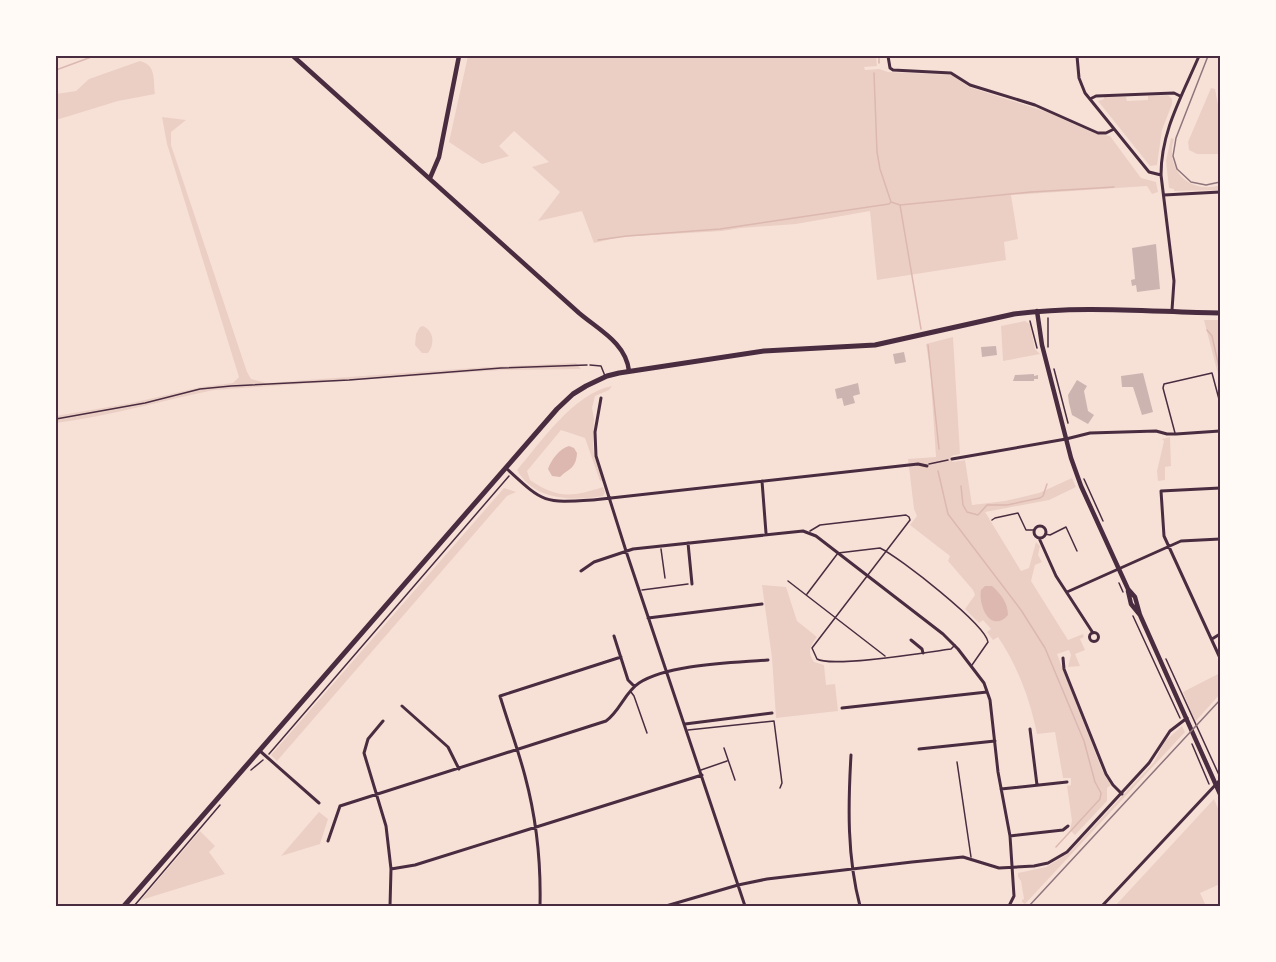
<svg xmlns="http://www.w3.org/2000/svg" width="1276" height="962" font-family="Commissioner,sans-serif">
  <rect width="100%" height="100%" fill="#f7e1d7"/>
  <path fill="#ebcfc5" d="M468,56H876L877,66L864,67L865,70L879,69L888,72L952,75L969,87L1047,112L1096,134L1110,136L1141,178L1156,182L1158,192L1152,194L1147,186L1011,195L1018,239L1004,242L1006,260L877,280L870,211L796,224L741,228L722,231L620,237L594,243L582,211L538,221L560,192L532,167L549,162L514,131L499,146L509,156L482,164L449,142Z
    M140,61C157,65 153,81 155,94L118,101L56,120V94L76,91L89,79Z
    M1211,88L1215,89L1220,115V154H1197L1189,150L1188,142Z
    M1168,95L1172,99V104L1162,130L1157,165L1150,166L1098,101L1104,99V97H1126L1127,101L1148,100V96Z
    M162,117L186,120L171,132V145L247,372L251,379L266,383L488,367L576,363L581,369L502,370L214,390C161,401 109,416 56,423V416L132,403L201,387L233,383L239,377L167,144Z
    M1171,138L1174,139C1164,169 1190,195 1220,185V190L1174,191V189L1169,188L1166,161Z
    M1204,320H1219L1220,330L1219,331L1220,382Z
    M1025,321L1030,324L1035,349L1040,354L1003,361L1001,326Z
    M423,326C434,331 435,344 428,353H422L415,345L416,334L420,327Z
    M953,337L960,454L951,456L952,462L965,460L972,505L1005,501L1039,493L1072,478L1076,487L1049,500L985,512L1021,571L1029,568L1036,542L1040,546L1038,555L1042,562L1035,565L1031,581L1068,640L1083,634L1084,637L1080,639L1085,650L1075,654L1080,666L1068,667L1071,655L1069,650L1057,654L1102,770L1111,785L1107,788V801L1075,835L1070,830L1072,821L1067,786L1071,785V778H1063L1055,732L1037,734C1030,699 1018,667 998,637L993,640L987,632L991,629L983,620L979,623L965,609L975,595L973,590L948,561L950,556L910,525L917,516L914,509L908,459L936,457L930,368L926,344Z
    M612,386L609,390L595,396L592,408L594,419L593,442L594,455L603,480L600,481L585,438L561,430L527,471L530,480C557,499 573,497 603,487L605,492L603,496C573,501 534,501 517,470C541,442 574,393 612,386Z
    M1170,437L1171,466L1165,467V480L1158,481L1157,471L1164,441L1162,439Z
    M504,488L516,492L507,496L277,761L271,755Z
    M762,585L786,587L797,621L817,637C810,646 807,652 814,662L824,665L826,685L835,684L838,711L776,718L772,658Z
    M1220,673V694L1195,722L1183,692Z
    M1182,726L1185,732L1025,904L1022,902V900L1024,899L1021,881L1018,877V873L1046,867L1069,853L1154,762L1165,741Z
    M1214,799L1220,813V884L1200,893L1206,906H1115Z
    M319,812L328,819L320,844L281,856Z
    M200,831L215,846L209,852L225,874L141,900Z"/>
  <path fill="#dcb8b0" d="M569,446L574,448L577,453C576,469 569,468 560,477L552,476L548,469C551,460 560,448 569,446Z
    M985,586H992C1001,594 1008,603 1008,615C991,634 978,606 981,590Z"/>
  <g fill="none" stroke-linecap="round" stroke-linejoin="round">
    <path stroke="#dcb8b0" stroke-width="1.5" d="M879,56V63
      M56,70L94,56
      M874,73L877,152L880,169L891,202L900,205L921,329
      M900,205L1031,192L1114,187
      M598,240L627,236L720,229L889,204L891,202
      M1207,330L1212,336L1220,372
      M928,345L939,449
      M938,471L948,514L1021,610L1045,648L1084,741L1095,782L1101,793L1100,799L1056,847
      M961,486L963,505L967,512L978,515L987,505H1007L1040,498L1043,496L1047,484"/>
  </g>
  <path fill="#ccb4b1" d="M1156,244L1160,289L1137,292L1136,285L1132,286L1131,280L1135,279L1132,248Z
    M996,346L997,355L982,357L981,347Z
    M904,352L906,362L895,364L893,354Z
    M1143,373L1153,412L1142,415L1133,387H1122L1121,376Z
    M1034,374V376L1038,375V379H1034V381H1013L1015,375Z
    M1077,380L1087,386L1084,391L1088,411L1094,415L1088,424L1072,415L1069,403L1068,395Z
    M858,383L860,394L853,396L855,403L844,406L842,398L837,399L835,389Z"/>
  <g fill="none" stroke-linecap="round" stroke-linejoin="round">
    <path stroke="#4a2c40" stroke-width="1.5" d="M1048,318V347
      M1030,321L1037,348
      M1054,369L1068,423
      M56,419L145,403L200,389L231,386L349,380L501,368L587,365
      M929,464L948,460
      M1084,479L1103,521
      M661,549L665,578
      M1119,583L1123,592
      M642,590L688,584
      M1133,616L1180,718
      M1166,659L1219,775
      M1192,744L1209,784
      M269,754L509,476
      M251,770L263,760
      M134,906L220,805"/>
    <path stroke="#4a2c40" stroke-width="1.5" d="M590,365L601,366L605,376
      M1175,433L1163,388L1164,384L1212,373L1220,403
      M992,520L995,518L1018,513L1026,530H1034
      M810,531L820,525L906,515L909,517L910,520L812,648L817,659C831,668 929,652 951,649L955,645
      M1045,534L1050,535L1066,527L1077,551
      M788,581L885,656
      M807,594L838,553L880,548C899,557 985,624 988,642L972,665
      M631,692L634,696L647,733
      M688,730L774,721L782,783L780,788
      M724,748L735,780
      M957,762L971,857
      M701,770L727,761"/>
    <path stroke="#4a2c40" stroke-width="3" d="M888,56L890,68L893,70L951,73L970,85L1035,105L1098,133H1106L1114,129
      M1077,56L1079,78L1085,93L1149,172L1161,175
      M1090,99L1096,96L1174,93L1180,96
      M1164,195L1220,192
      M1172,310L1174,281L1161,175C1161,131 1182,96 1199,56
      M601,398L595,432L596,456L626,551L745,906
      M952,459L1066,439L1090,433L1156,431L1167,434H1176L1220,431
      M506,468C544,503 542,503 593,500L918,464L927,466
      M762,481L766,533
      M1220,488L1161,491L1164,536L1220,658
      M1034 532a6 6 0 1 1 12 0a6 6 0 1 1-12 0Z
      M1039,538L1056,576L1093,633
      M688,543L692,584
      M581,571L594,562L633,549L803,531L816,536L943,634L958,649L984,683L990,700L998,772L1010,836L1014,896L1009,906
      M1067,592L1181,541L1220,539
      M648,618L762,604
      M1089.5 637a4.5 4.5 0 1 1 9 0a4.5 4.5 0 1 1-9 0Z
      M614,636L628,680L634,686
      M1212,639L1220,634
      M911,640L922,649L923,653
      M1063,658L1064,669L1106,774L1113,785L1122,794
      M402,706L448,747L459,769
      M842,708L987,692
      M383,721L368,739L364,753L386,826L391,869L390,906
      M685,724L772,713
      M1030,729L1037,785
      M919,749L995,741
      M260,751L319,803
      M851,755C848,806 847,857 860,906
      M1001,789L1067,782
      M1010,836L1063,830L1068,826
      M328,841L340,806L606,721C620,711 625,692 639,683C669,664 732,663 768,660
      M391,869L415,865L702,775
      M540,906C541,864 536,817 525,776C518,749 508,723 500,696L621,657
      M666,906L738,885L767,879L912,862L963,857L999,868L1034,866L1048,863L1067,852L1149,763L1170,731L1187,718
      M1102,906L1220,780"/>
    <path stroke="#4a2c40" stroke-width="4.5" d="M1037,311L1042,345L1071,458L1081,486L1128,589L1135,597L1140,615L1220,794
      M1128,591L1131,604L1140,615"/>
    <path stroke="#4a2c40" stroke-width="4.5" d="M293,56L579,313C599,330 626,343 629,371
      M430,178L439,157L459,56"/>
    <path stroke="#4a2c40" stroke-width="5" d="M124,906L557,409L573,394L586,386L607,376L619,373L764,351L875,345L1014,314C1082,305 1152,312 1220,313"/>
    <path stroke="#8f747c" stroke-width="1.5" d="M1208,56L1176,138L1173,156L1177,169L1191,182L1206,185L1220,182"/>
    <path stroke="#8f747c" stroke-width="1.5" d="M1029,906L1220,700"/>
  </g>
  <rect width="1276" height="962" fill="none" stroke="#fffaf5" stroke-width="114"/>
  <rect x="57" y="57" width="1162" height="848" fill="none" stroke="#4a2c40" stroke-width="2"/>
</svg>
